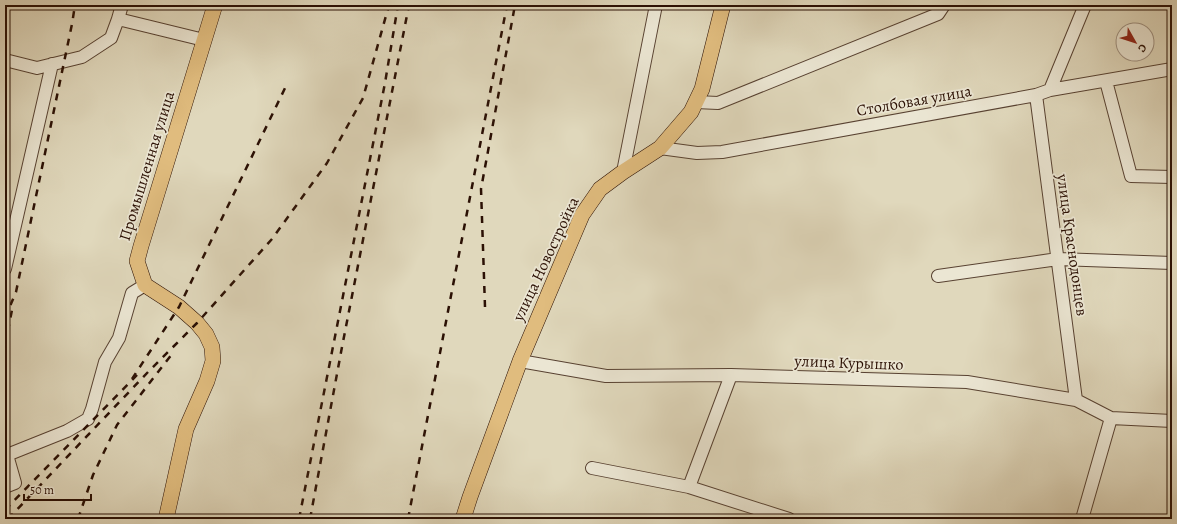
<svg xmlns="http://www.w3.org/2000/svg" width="1177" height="524" font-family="Alegreya,serif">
  <rect width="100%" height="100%" fill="#e0d8bc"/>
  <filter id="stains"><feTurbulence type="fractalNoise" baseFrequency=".005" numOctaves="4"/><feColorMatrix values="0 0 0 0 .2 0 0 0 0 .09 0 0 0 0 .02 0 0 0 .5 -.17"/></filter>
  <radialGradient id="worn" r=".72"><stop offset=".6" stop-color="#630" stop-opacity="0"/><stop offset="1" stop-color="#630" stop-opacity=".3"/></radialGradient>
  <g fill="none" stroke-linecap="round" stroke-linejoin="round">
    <g stroke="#584232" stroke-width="14">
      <path id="minor" d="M122,5L118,19L204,40
        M5,60L37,68L82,57L111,38L118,19
        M1106,81L1131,176L1172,177
        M1050,90L1085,5
        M1036,95L1076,400
        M696,102L718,103L938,14L944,5
        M660,148L697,153L722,152L1036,95L1050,90L1172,69
        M623,172L656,5
        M5,269L52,64
        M938,276L1058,259L1172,263
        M520,361L606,376L731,375L967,382L1076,400L1111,418L1172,421
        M592,468L689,487L789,519
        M5,487L15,483L7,455L67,431L88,419L92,409L105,362L119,338L132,293L145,285
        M689,487L731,375
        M1082,519L1111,418"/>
    </g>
    <g stroke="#2b1004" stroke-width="16">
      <path id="major" d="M166,519L186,429L207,381L213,361L212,347L206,334L197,323L179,307L145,285L137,261L141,246L215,5
        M463,519L470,497L520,361L582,215L600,189L623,172L660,148L691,112L702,89L723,5"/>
    </g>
    <use href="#minor" stroke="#ebe6d3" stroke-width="12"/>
    <use href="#major" stroke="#e0bc7e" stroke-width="15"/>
    <path stroke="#2b1004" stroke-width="2.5" stroke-dasharray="7 7" stroke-linecap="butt" d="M485,307L481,189L515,5
      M5,318L16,292L72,24L75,5
      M5,345L12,310
      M132,379L179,307L287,84
      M5,510L137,375
      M8,519L148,372L197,323L272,239L327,163L363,98L389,5
      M78,519L93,475L117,425L172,354
      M299,519L385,83L398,5
      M310,519L342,347L409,5
      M408,519L507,5"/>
  </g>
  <g text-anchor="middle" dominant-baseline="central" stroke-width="3.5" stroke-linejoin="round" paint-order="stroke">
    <g font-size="16" fill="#2b1004" stroke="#ebe6d3">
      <text transform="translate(914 101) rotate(-10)">Столбовая улица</text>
      <text transform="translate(147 166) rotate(-73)">Промышленная улица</text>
      <text transform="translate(1072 245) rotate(82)">улица Краснодонцев</text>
      <text transform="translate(546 259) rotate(-65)">улица Новостройка</text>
      <text transform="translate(849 363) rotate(2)">улица Курышко</text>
    </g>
  </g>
  <rect width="1177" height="524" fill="none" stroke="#e0d8bc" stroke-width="20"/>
  <rect x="6" y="6" width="1165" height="512" fill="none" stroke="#2b1004" stroke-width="2"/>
  <rect x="10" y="10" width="1157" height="504" fill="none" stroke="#2b1004"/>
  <g transform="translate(1135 42) rotate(129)"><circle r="19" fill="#ebe6d3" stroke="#9e9080"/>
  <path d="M0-3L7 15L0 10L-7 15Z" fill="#8f2418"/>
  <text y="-6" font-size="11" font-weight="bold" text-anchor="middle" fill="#2b1004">С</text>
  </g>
  <path d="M24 494v6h67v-6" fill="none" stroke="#2b1004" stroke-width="2"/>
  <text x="30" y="494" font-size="12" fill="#2b1004" stroke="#ebe6d3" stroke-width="3" paint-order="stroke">50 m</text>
  <rect width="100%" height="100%" filter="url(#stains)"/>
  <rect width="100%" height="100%" fill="url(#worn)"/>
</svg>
